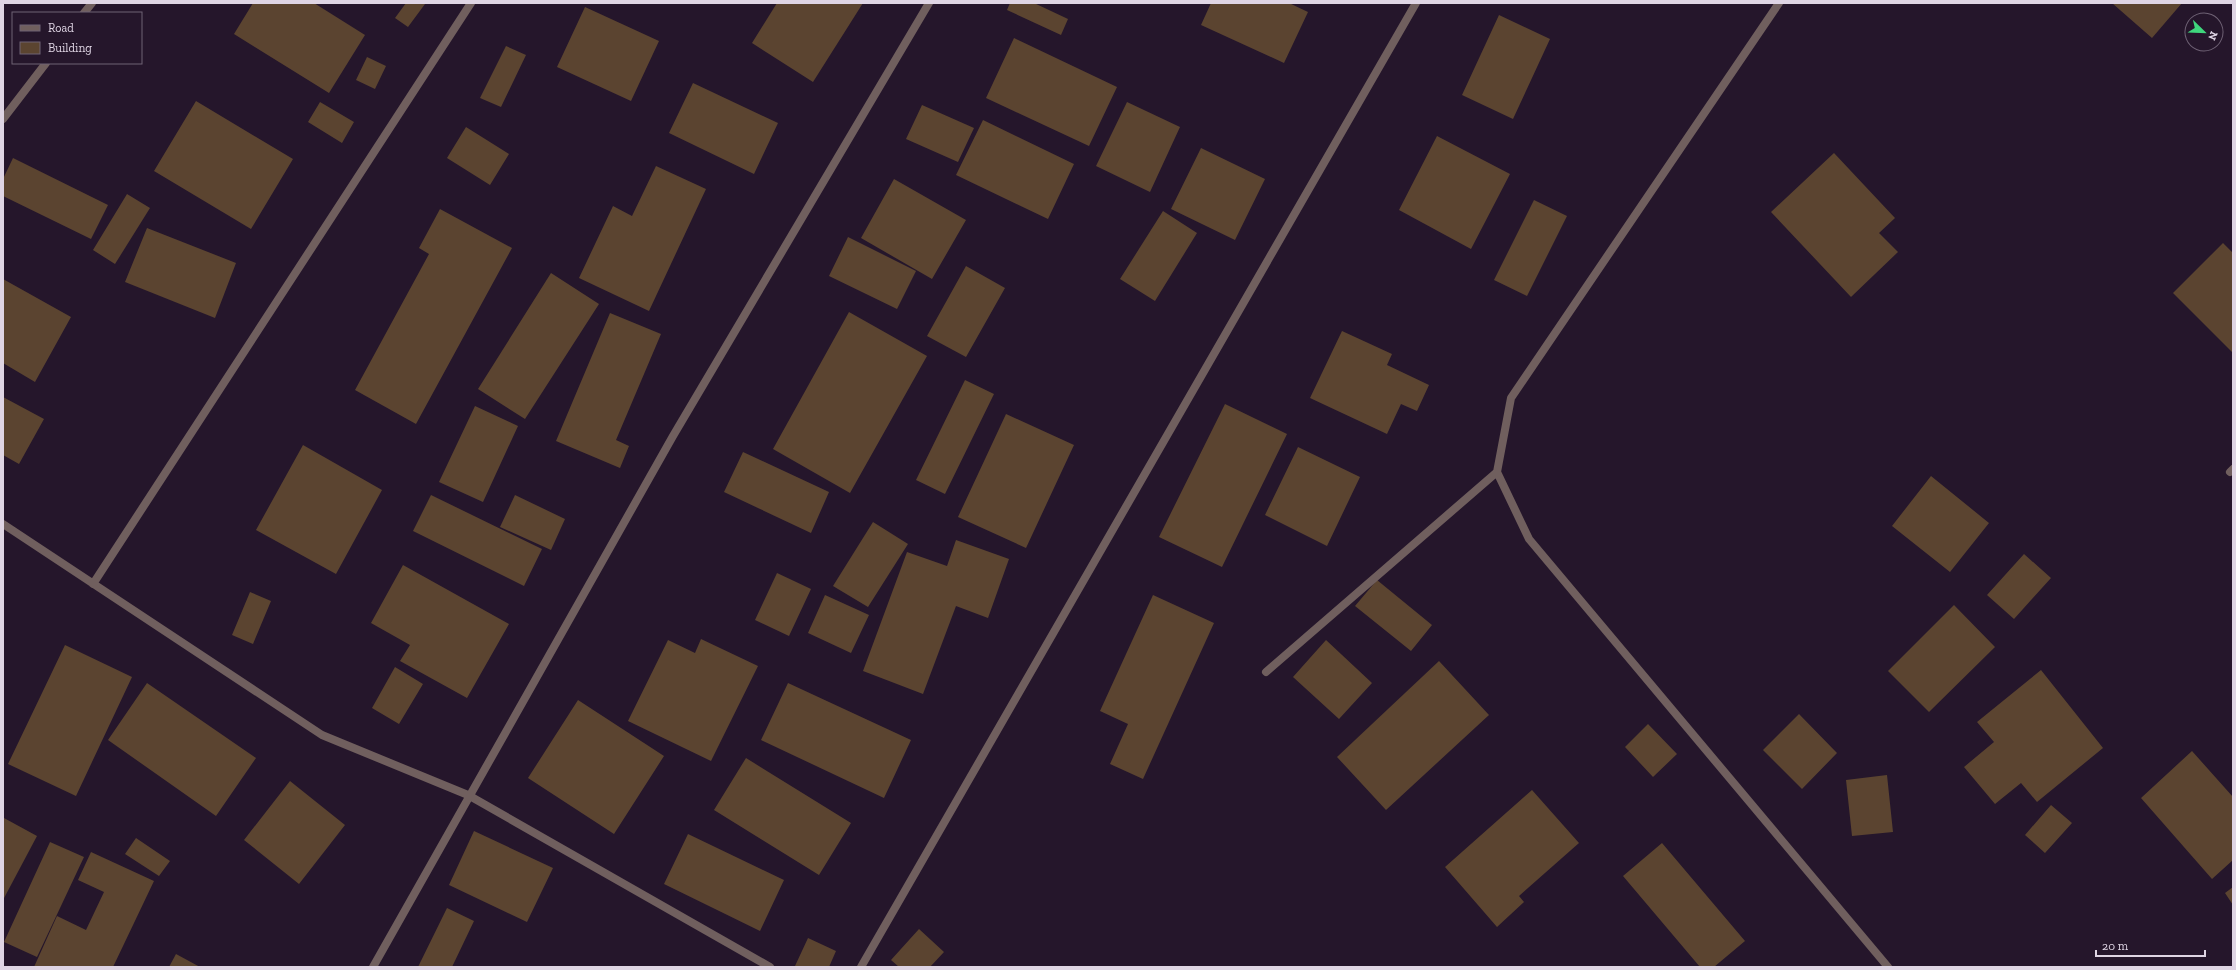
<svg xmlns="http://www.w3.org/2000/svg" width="2236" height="970" font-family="'Zilla Slab',serif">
  <rect width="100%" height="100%" fill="#25162b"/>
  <path fill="#5b4430" d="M253,3H314L365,35L329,93L234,34Z
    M406,3L425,4L408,27L395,18Z
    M777,3H863L813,82L752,43Z
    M1010,3H1034L1068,19L1061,35L1007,10Z
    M1211,3H1289L1308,12L1284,63L1201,25Z
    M2112,3H2182L2152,38Z
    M585,7L659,41L631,101L557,67Z
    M1499,15L1550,39L1513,119L1462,95Z
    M1014,38L1117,87L1089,146L986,98Z
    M506,46L526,55L501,107L480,98Z
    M367,57L386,66L375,89L356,80Z
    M693,83L778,123L754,174L669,133Z
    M196,101L293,159L251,229L154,171Z
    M320,102L354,122L342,143L308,122Z
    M1127,102L1180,127L1150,192L1096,166Z
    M922,105L974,128L958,162L906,139Z
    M983,120L1074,164L1048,219L956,175Z
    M466,127L509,154L490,185L447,158Z
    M1437,136L1510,174L1471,249L1399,210Z
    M1201,148L1265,179L1235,240L1171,209Z
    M1834,153L1895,218L1879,233L1898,252L1851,297L1771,212Z
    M13,158L108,205L91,239L3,196V179Z
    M656,166L706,189L649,311L579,278L613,206L632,216Z
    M894,179L966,220L932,279L861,238Z
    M127,194L150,208L115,264L93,250Z
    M1534,200L1567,216L1527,296L1494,280Z
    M440,209L512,248L416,424L355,390L429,254L419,248Z
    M1163,211L1197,233L1155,301L1120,279Z
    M147,228L236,263L215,318L125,282Z
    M848,237L916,271L897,309L829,276Z
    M2223,243L2233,253V353L2173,293Z
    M966,266L1005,288L966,357L927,336Z
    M551,273L599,304L525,419L478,389Z
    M3,279L71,317L35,382L3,363Z
    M849,312L927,356L850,493L773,449Z
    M610,313L661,334L616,440L629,446L620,468L556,441Z
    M1342,331L1392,354L1387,365L1429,385L1417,411L1401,404L1387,434L1310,398Z
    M965,380L994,394L945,494L916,480Z
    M3,397L44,419L19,464L3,455Z
    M1225,404L1287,434L1222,567L1159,537Z
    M475,406L518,426L483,502L439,482Z
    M1006,414L1074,445L1026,548L958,517Z
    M303,445L382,490L336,574L256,530Z
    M1298,447L1360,477L1327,546L1265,515Z
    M743,452L829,492L811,533L724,492Z
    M1931,476L1989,523L1950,572L1892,526Z
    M431,495L542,549L524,586L413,531Z
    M515,495L565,519L551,550L500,527Z
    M873,522L908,544L868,607L833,586Z
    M956,540L1009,559L988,618L956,606L923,694L863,671L907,552L947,566Z
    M2024,554L2051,578L2014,619L1987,595Z
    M403,565L509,624L467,698L400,661L410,645L371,623Z
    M777,573L811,589L789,636L755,620Z
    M1377,580L1432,625L1411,651L1355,606Z
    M250,592L271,601L253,644L232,635Z
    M825,595L869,615L851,653L808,633Z
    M1153,595L1214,623L1143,779L1110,764L1128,724L1100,711Z
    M1954,605L1995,647L1929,712L1888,671Z
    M701,639L758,666L711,761L628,721L668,640L695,653Z
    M1326,640L1372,683L1339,719L1293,677Z
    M65,645L132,677L76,796L8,764Z
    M1439,661L1489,715L1386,810L1337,757Z
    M395,667L423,684L399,724L372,708Z
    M2041,670L2103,748L2037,802L2021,783L1995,804L1964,767L1994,742L1977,722Z
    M147,683L256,758L216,816L108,740Z
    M788,683L911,740L884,798L761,740Z
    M578,700L664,756L614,834L528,778Z
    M1799,714L1837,753L1802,789L1763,750Z
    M1648,724L1677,754L1653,777L1625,747Z
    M2192,751L2233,797V860L2212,879L2141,798Z
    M746,758L851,823L819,875L714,810Z
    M1887,775L1893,832L1852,836L1846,780Z
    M290,781L345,825L299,884L244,840Z
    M1532,790L1579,843L1519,896L1524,902L1497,927L1445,867Z
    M2051,805L2072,823L2045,853L2025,835Z
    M4,818L37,836L3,900V820Z
    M474,831L553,868L527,922L449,885Z
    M688,834L784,880L760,931L664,884Z
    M136,838L170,861L159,876L125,854Z
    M50,842L84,857L37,957L4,942Z
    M1662,843L1745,941L1714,967H1700L1623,876Z
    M91,852L154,881L113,967H34L57,916L86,930L104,892L78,880Z
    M2233,887V905L2225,893Z
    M447,908L474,921L452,967H418Z
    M919,929L944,952L930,967H899L891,960Z
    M808,938L836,951L829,967L795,966Z
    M176,954L200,967H169Z"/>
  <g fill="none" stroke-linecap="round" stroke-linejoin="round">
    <path stroke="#705f5e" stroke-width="8" d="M1779,3L1511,398L1497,472L1529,539L1888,967
      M84,13L92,3
      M3,119L46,63
      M2230,472L2233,469
      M3,524L322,735L468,795L770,967
      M93,584L471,3
      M1266,672L1497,472
      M373,967L673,436L929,3
      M861,967L1416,3"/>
  </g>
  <rect width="2236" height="970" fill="none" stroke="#dfd5e4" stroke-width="8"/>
  <rect x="12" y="12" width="130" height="52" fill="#25162b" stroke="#6f6275"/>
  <rect x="20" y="25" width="20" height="6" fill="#705f5e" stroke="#6f6275"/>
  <text x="48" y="32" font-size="12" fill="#dfd5e4">Road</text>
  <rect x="20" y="42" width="20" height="12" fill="#5b4430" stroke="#6f6275"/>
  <text x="48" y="52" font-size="12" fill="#dfd5e4">Building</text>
  <g transform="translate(2204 32) rotate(113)"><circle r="19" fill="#25162b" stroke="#6f6275"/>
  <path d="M0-3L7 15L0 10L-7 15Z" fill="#3fd77d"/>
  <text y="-6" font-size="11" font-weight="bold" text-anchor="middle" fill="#dfd5e4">N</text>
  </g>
  <path d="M2096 950v6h109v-6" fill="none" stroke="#dfd5e4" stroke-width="2"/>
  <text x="2102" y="950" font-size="12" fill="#dfd5e4" stroke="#25162b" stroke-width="3" paint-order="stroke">20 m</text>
</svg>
